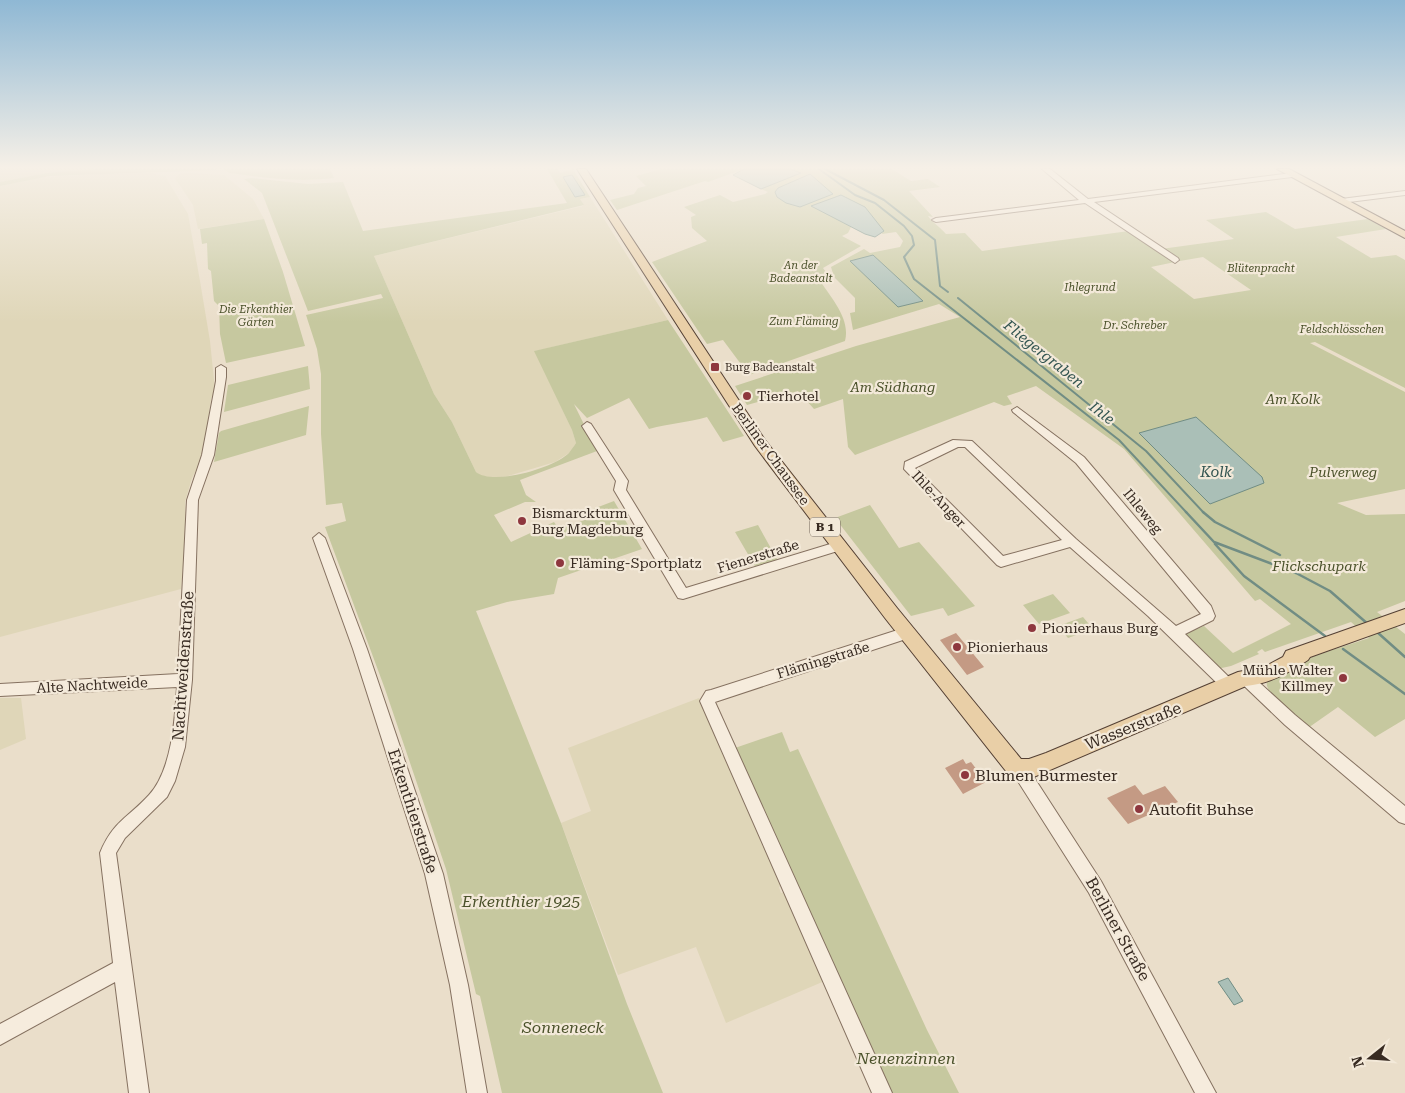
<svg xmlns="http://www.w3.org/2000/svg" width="1405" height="1093" font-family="'Roboto Serif',serif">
  <rect width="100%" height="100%" fill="#eadeca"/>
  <path fill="#dfd6b8" d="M0,169H97L46,173L0,182Z
    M110,173H151L165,176L188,214L200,281L210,341L215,390L211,399L203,457L192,478L185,502L186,535L181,589L0,637V186L37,178Z
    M188,173L224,175L253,199L264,219L198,229L193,205L175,178L179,174Z
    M590,197L668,320L535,351L572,430L576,443L569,453L555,462L508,476L496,478L480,476L476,472L452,422L434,394L374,256L583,206L580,199Z
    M0,698H21L26,739L0,750Z
    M699,698L705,706L784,885L779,887L781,893L784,892L827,980L726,1023L696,947L618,975L561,823L591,811L568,748Z"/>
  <path fill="#c6c89f" d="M97,169H216V170L50,176L0,186V182L46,173Z
    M223,169H330L334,178C299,182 265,178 230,173Z
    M547,169H557L560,173L573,169L590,197L580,199L584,205L374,256L434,394L452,422L476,472C493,486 554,468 569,453C571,450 574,446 576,443L572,430L534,351L668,320L744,436L723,442L707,417C687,423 670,423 649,429L629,398L587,418L574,404L597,451L520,480L526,495L536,502H525L494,515L511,542L554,522L559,529L596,516L593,509L614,501L642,549L558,578L554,594L507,602L476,611L561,823L627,1004L663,1093H502L480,996L476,994L446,869L385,689L325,527L346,521L342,503L326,505L321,434V374L317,349L306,315L383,298L381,294L308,311L262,193L244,179L252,178L308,184L343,182L363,231L567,203Z
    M661,169H744L708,182L705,181L617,210L610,200L634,194L638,188L646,186L636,176Z
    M790,169H892L911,181L928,179L940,187L909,191L933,217L928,216C933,223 940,227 946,234L965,233L982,251L1129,231L1175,262L1151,267L1194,299L1251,290L1203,257L1180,261L1161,249L1234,239L1206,220L1266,212L1295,229L1368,219L1386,229L1336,237L1371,258L1396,255L1405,260V388L1315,342L1310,343L1405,392V489L1337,503L1366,515L1405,514V601L1377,612L1405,634V719L1375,737L1338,707L1308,728C1298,719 1263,694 1267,681C1289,661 1340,648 1369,638L1351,622L1265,652L1262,649L1257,652L1259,654L1231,666L1217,669L1185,636L1187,633L1204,626L1233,653L1291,624L1260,599L1255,601L1124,449L1036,386L1007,396L1012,404L1004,406L994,402L855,455L848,447L843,399L814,409L798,391L747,405L735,386L856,346L960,317L939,304L853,330L850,313L855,312V298L834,277L831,267L864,249L870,253L900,247L903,241L896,232L882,234L883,231L811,206L848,224L851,227L848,233L842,236L861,246L823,268L828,275L819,279C830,297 851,318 845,341L749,375L723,340L707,344L652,262L707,241L692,228L691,217L696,215L684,207L720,195L733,202L765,194L768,192L761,189L800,173Z
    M264,219L283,272L305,346L226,363L220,334L219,306L214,301L211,271L208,269L207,243L202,244L200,229Z
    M308,366L310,389L224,412L228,385Z
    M309,406L306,435L214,462L219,433L221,431Z
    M870,505L899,548L919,542L975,606L948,616L943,608L911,616L835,518Z
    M758,525L778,561L756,568L735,532Z
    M1053,594L1070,613L1039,624L1023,605Z
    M1083,617L1093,629L1068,638L1058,626Z
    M782,732L790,752L798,749L927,1030L959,1093H886L732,749Z"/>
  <path fill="#aabfb7" stroke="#718d84" d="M744,169H790L801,173L761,189L733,175Z
    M810,174L833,194L800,207L786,203L777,197L775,192L778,188Z
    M572,175L585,195L575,197L563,177Z
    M841,195L865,207L884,231L875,237L865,234L811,206Z
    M873,255L923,301L898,307L850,261Z
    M1196,417L1262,477L1264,483L1210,504L1139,433Z
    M1228,978L1243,1001L1234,1005L1218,982Z"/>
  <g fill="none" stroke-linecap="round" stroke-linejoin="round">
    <path stroke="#718d84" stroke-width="2" d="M819,169L855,195L875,203L904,226L912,236L914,245L904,257L914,279L1119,440L1187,513
      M825,169L884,200L935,240L940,286L948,292
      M958,298L1146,451L1204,513"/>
    <path stroke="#718d84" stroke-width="2.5" d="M1186,512L1214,542L1296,573L1330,591L1369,625
      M1203,512L1215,522L1280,555
      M1215,544L1244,576L1325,636
      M1377,632L1405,657
      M1343,649L1405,694"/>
  </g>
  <path fill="#c49a84" d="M956,633L984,667L967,675L940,640Z
    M963,759L966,764L971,762L986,782L963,794L945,768Z
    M1135,785L1143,795L1165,786L1178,802L1128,824L1107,798Z"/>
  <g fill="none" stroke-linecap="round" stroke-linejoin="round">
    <g stroke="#857160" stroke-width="2">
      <path id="minor" d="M1042,169H1050L1088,199L1292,173L1296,175L1292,177L1094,202L1178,258L1179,260L1175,263L1085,203L936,222L932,220L936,218L1079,200Z
        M1405,191V195L1341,203L1337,201L1341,199Z
        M221,365L226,368V377L214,455L198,500L192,680L185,747L175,781L167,797L125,838L116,853L149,1093H129L115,982L0,1045V1024L113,963L100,853C113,821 128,818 149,795C172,770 175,719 177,687L0,696V684L178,674L187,500L202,455L216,381V368Z
        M1017,407L1084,457L1211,606L1215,616L1213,620L1185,634L1233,681L1235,685L1233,689L1228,691L1223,689L1148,616L1070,547L1001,567L997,565L904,469L905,462L953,440L972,441L1076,539L1176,626L1201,614L1076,463L1013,412L1012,410ZM958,447H965L1062,540L1003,556L915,468Z
        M587,422L591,424L626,478L628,481L626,490L686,588L840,541L846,546L844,549L683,599L678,598L614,490L616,481L582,426Z
        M319,533L325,538L367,649L443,874L468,985L487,1093H467L450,985L425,874L353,649L313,538Z
        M907,627L912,629L914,633L912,637L715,702L892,1093H872L700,701L706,691L711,690Z
        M1245,672L1250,674L1295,715L1405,806V824L1399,822L1285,725L1240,682L1238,678L1240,674Z
        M1020,763L1026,765L1101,881L1216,1093H1195L1089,893L1014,775L1012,770L1014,765Z"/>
    </g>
    <g stroke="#544034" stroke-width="2">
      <path id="major" d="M577,169H586L765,440L897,608L1021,759H1029L1046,753L1238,672L1264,667L1283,657L1286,651L1405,609V623L1310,657L1308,660C1289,673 1269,684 1246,686L1029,779L1009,775L885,618L755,446Z
        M1277,169H1289L1405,231V238Z"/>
    </g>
    <use href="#minor" fill="#f6ecdd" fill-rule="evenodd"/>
    <use href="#major" fill="#e9cfa7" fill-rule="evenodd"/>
  </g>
  <linearGradient id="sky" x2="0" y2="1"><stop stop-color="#8fb8d4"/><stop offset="0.52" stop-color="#f6f0e7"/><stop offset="1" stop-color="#f6f0e7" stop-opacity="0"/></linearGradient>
  <rect width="1405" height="322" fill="url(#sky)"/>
  <g fill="#8e373e" stroke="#f3e9d9" stroke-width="2">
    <rect x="710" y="362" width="10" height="10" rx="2.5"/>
    <circle cx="747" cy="396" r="5"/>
    <circle cx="522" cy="521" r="5"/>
    <circle cx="560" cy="563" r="5"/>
    <circle cx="1032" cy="628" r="5"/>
    <circle cx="957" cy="647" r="5"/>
    <circle cx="1343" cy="678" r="5"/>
    <circle cx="965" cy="775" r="5"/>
    <circle cx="1139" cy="809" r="5"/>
  </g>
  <g text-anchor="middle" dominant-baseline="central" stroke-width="4.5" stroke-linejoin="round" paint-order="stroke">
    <g font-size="11" font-style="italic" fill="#4b522b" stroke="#f3e9d9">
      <text x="801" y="265">An der<tspan x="801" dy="13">Badeanstalt</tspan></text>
      <text x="1261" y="268">Blütenpracht</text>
      <text x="1090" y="287">Ihlegrund</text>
      <text x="256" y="309">Die Erkenthier<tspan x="256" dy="13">Gärten</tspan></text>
      <text x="804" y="321">Zum Fläming</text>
      <text x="1135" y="325">Dr. Schreber</text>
      <text x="1342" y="329">Feldschlösschen</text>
    </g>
    <g font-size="11" fill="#382b22" stroke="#f3e9d9" text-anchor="start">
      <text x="725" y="367">Burg Badeanstalt</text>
    </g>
    <rect fill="#f3e9d9" stroke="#706459" stroke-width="1" x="810" y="517.5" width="30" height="19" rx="4"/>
    <g font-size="12" font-weight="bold" fill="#382b22">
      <text x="825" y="527">B 1</text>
    </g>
    <g font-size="14" font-style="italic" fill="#4b522b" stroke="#f3e9d9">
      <text x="893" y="387">Am Südhang</text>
      <text x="1293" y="399">Am Kolk</text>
      <text x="1343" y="472">Pulverweg</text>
      <text x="1319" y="566">Flickschupark</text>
    </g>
    <g font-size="14" fill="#382b22" stroke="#f3e9d9" text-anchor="start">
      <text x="757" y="396">Tierhotel</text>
      <text x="532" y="513">Bismarckturm<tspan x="532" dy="16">Burg Magdeburg</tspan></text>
      <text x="570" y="563">Fläming-Sportplatz</text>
      <text x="1042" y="628">Pionierhaus Burg</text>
      <text x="967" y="647">Pionierhaus</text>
      <text x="1333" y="670" text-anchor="end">Mühle Walter<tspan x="1333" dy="16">Killmey</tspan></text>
    </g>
    <g font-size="14" fill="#382b22" stroke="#f3e9d9">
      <text transform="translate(771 454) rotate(54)">Berliner Chaussee</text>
      <text transform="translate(939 499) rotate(47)">Ihle-Anger</text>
      <text transform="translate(1143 511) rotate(51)">Ihleweg</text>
      <text transform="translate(758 556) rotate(-17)">Fienerstraße</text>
      <text transform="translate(823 660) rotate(-17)">Flämingstraße</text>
      <text transform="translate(92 685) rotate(-3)">Alte Nachtweide</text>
    </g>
    <g font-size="15" font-style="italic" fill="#335551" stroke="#f3e9d9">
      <text transform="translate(1044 354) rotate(39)">Fliegergraben</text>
      <text transform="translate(1102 413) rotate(38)">Ihle</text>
      <text x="1216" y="472">Kolk</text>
    </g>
    <g font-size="16" fill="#382b22" stroke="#f3e9d9">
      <text transform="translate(183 666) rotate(-86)">Nachtweidenstraße</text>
      <text transform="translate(1133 726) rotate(-22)">Wasserstraße</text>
      <text transform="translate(413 811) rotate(72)">Erkenthierstraße</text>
      <text transform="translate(1118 929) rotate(61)">Berliner Straße</text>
    </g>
    <g font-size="16" fill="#382b22" stroke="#f3e9d9" text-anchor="start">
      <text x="975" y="775">Blumen Burmester</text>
      <text x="1149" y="809">Autofit Buhse</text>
    </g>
    <g font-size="16" font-style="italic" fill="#4b522b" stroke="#f3e9d9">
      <text x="521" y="901">Erkenthier 1925</text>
      <text x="563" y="1027">Sonneneck</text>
      <text x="906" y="1058">Neuenzinnen</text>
    </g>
  </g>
  <g transform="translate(1370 1058) rotate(253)" stroke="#f3e9d9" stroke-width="4" paint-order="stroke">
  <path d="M0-4L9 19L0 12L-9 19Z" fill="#382b22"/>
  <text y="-8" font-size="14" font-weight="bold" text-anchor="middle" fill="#382b22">N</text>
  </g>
</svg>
